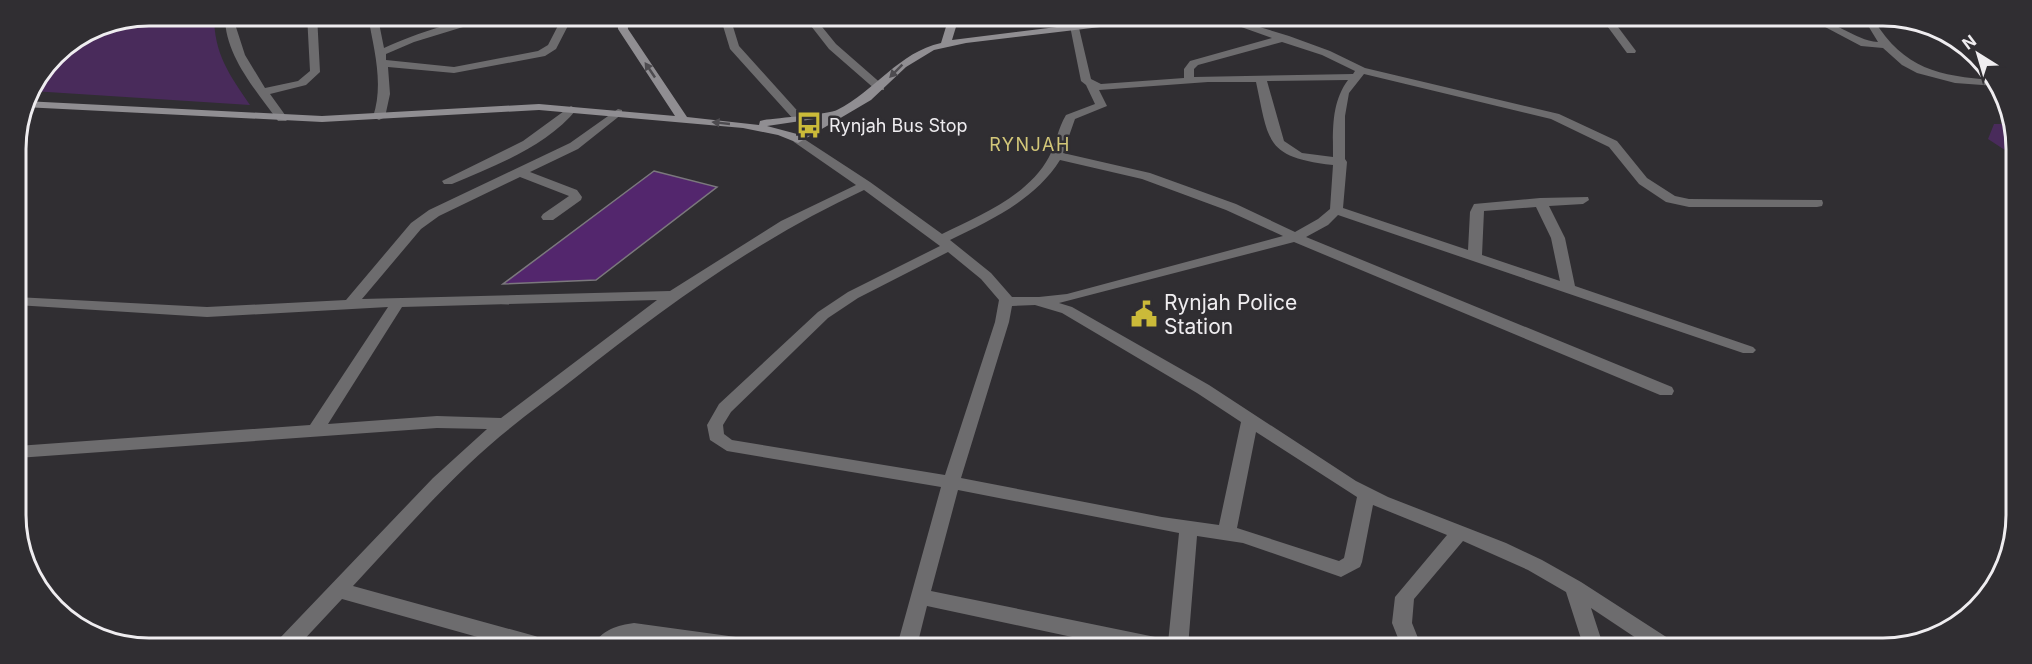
<svg xmlns="http://www.w3.org/2000/svg" width="2032" height="664" font-family="Inter,sans-serif">
  <rect width="100%" height="100%" fill="#302e32"/>
  <path fill="#492b5b" d="M148,15H214C214,54 229,74 250,105L32,91L54,54L97,25Z
    M1994,124H2014V156L1988,139Z"/>
  <path fill="#53266d" stroke="#7b787d" stroke-width="1.5" d="M654,171L717,187L596,280L503,284Z"/>
  <g fill="none" stroke-linecap="round" stroke-linejoin="round">
    <path fill="#6d6c6e" fill-rule="evenodd" d="M225,15H235V18L272,15L235,24L245,55L265,88L298,81L310,71L307,15H317L320,72L306,85L270,94L288,119L286,121H278C256,90 224,55 225,15Z
      M368,16H401L379,23L384,48C416,34 464,16 499,16L414,42L386,54V60L454,67L538,51L548,45L563,16H573L556,49L545,56L454,73L388,67L390,94L385,117L379,120L373,117C384,83 374,50 368,16Z
      M720,16L730,17L739,46L803,117V121H795L730,49Z
      M804,17H814L836,44L884,86V90H876L829,49Z
      M1046,17H1102C1087,26 1060,29 1046,17Z
      M1216,18H1230L1289,36L1330,51L1365,68L1559,114L1617,141L1647,178L1675,196L1689,199L1822,200L1823,203L1822,206L1817,207H1689L1666,202L1639,184L1609,147L1551,119L1364,74L1349,93L1345,116V159L1347,162L1343,208L1468,250L1470,212L1474,204L1540,198L1588,197L1589,200L1583,204L1549,206L1565,238L1575,286L1753,347L1756,350L1753,353H1743L1338,215L1328,225L1306,237L1672,387L1674,391L1672,395H1660L1294,242L1059,303L1072,307L1209,385L1356,481L1388,497L1506,543L1542,560L1581,582L1674,642L1677,648H1651L1591,608L1604,648H1584L1566,592L1528,570L1463,541L1414,599L1412,623L1422,648H1402L1392,623L1395,597L1447,535L1373,505L1362,562L1360,567L1341,577L1243,543L1197,536L1188,647H1119L927,606L917,646H897L941,487L727,451L710,440L707,425L719,404L818,312L848,292L940,246L864,190C758,239 666,306 575,378C539,406 502,432 469,464C428,503 391,545 353,586L535,636L542,639L545,645H506L342,599L299,645H276L279,639L433,478L487,429L437,428L17,458V446L310,425L388,307L207,317L16,305V297L207,307L346,300L411,223L429,210L570,143L618,109L622,110V114L578,149L530,172L577,190L582,197L581,200L553,220H543L541,217L543,214L569,196L520,177L439,216L421,229L362,299L670,291L781,221L856,185L794,142L792,139L798,135L870,182L942,234C979,216 1028,196 1049,157C1056,144 1058,128 1066,115L1095,104L1086,85L1081,81L1070,26L1079,28L1091,79L1101,84L1184,78V69L1190,61L1272,38ZM1282,42L1322,55L1355,71L1353,74L1194,77V69L1198,65ZM1348,80C1331,103 1333,130 1333,157L1302,153L1284,141L1267,81ZM1208,82H1256C1269,142 1265,157 1333,165L1330,209L1318,219L1295,232L1236,204L1150,173L1063,153L1075,119L1107,106L1099,90ZM1060,160L1142,179L1226,210L1283,236L1067,294L1039,297H1012L991,273L950,240C991,220 1035,200 1060,160ZM1536,207L1551,238L1560,281L1482,255L1484,211ZM948,252L981,279L999,300L995,322L945,475L732,440L724,434L723,425L731,412L828,318L858,298ZM657,300L501,418L437,416L328,424L402,307ZM1035,305L1062,313L1197,393L1241,422L1219,525L1162,517L961,478L1009,322L1012,306ZM1256,432L1357,497L1344,558L1339,561L1237,528ZM958,490L1179,533L1168,643L1160,638L931,591Z
      M1602,19H1612L1636,51L1635,53H1627Z
      M1810,19C1835,19 1853,40 1878,42L1864,19L1874,20C1904,69 1939,76 1993,80L1996,86L1955,83L1917,73L1902,65L1883,48L1861,46Z
      M571,106L577,109C546,147 496,165 452,184H444L442,181L523,141Z
      M634,623L736,637L743,640L746,646H677L634,639L625,641L618,646H593C601,630 618,625 634,623Z"/>
    <path fill="#908e92" fill-rule="evenodd" d="M617,16H627L628,29L687,117L759,125L760,121L764,120C777,118 830,114 837,110C875,91 899,52 941,43L949,17H959L952,40L1130,18H1156L1151,21L966,43L934,50L906,67L871,100L798,143L778,135L743,128L539,110L322,122L23,107L24,101L322,116L539,104L675,116L618,29ZM821,118L797,134L767,126Z"/>
  </g>
  <defs><path id="oneway-solid" d="M-6-.8H1V-3.2L6.5 0L1 3.2V.8H-6Z" transform="scale(1.5)"/></defs>
  <g fill="#4d4b4f">
    <use href="#oneway-solid" transform="translate(650 70) rotate(-124)"/>
    <use href="#oneway-solid" transform="translate(896 71) rotate(135)"/>
    <use href="#oneway-solid" transform="translate(721 123) rotate(-174)"/>
  </g>
  <defs>
    <g id="bus-bare" transform="scale(2.07)"><path d="M-5-6H5V4H4V6H2V4H-2V6H-4V4H-5ZM-3.5-4V0h7V-4ZM-3.5 1.2v1.5H-2V1.2ZM2 1.2v1.5H3.5V1.2Z" fill="#cbba39" stroke="#302e32" stroke-width="2.5" paint-order="stroke"/></g>
    <g id="civic-bare" transform="scale(2.07)"><path d="M-.6-6.5H3V-4.5H.6V-3L4-1V1h2V6H-6V1h2V-1L-.6-3ZM-1.2 2.5V6h2.4V2.5Z" fill="#cbba39" stroke="#302e32" stroke-width="2.5" paint-order="stroke"/></g>
  </defs>
  <g fill-rule="evenodd">
    <use href="#bus-bare" x="809" y="125"/>
    <use href="#civic-bare" x="1144" y="314"/>
  </g>
  <g text-anchor="middle" dominant-baseline="central" stroke-width="5" stroke-linejoin="round" paint-order="stroke">
    <g font-size="18" fill="#efedf0" stroke="#302e32" text-anchor="start">
      <text x="829" y="125">Rynjah Bus Stop</text>
    </g>
    <g font-size="18" letter-spacing="1.5" fill="#d3c779" stroke="#302e32">
      <text x="1030" y="144">RYNJAH</text>
    </g>
    <g font-size="21" fill="#efedf0" stroke="#302e32" text-anchor="start">
      <text x="1164" y="302">Rynjah Police<tspan x="1164" dy="24">Station</tspan></text>
    </g>
  </g>
  <path d="M0 0H2032V664H0ZM149 26H1883A123 123 0 0 1 2006 149V515A123 123 0 0 1 1883 638H149A123 123 0 0 1 26 515V149A123 123 0 0 1 149 26Z" fill="#302e32" fill-rule="evenodd"/>
  <path fill="none" stroke="#efedf0" stroke-width="3" d="M149 26H1883A123 123 0 0 1 2006 149V515A123 123 0 0 1 1883 638H149A123 123 0 0 1 26 515V149A123 123 0 0 1 149 26Z"/>
  <g transform="translate(1978 54) rotate(323)" stroke="#302e32" stroke-width="4.5" paint-order="stroke">
  <path d="M0-4.5L10 22L0 15L-10 22Z" fill="#efedf0"/>
  <text y="-9" font-size="16" font-weight="bold" text-anchor="middle" fill="#efedf0">N</text>
  </g>
</svg>
